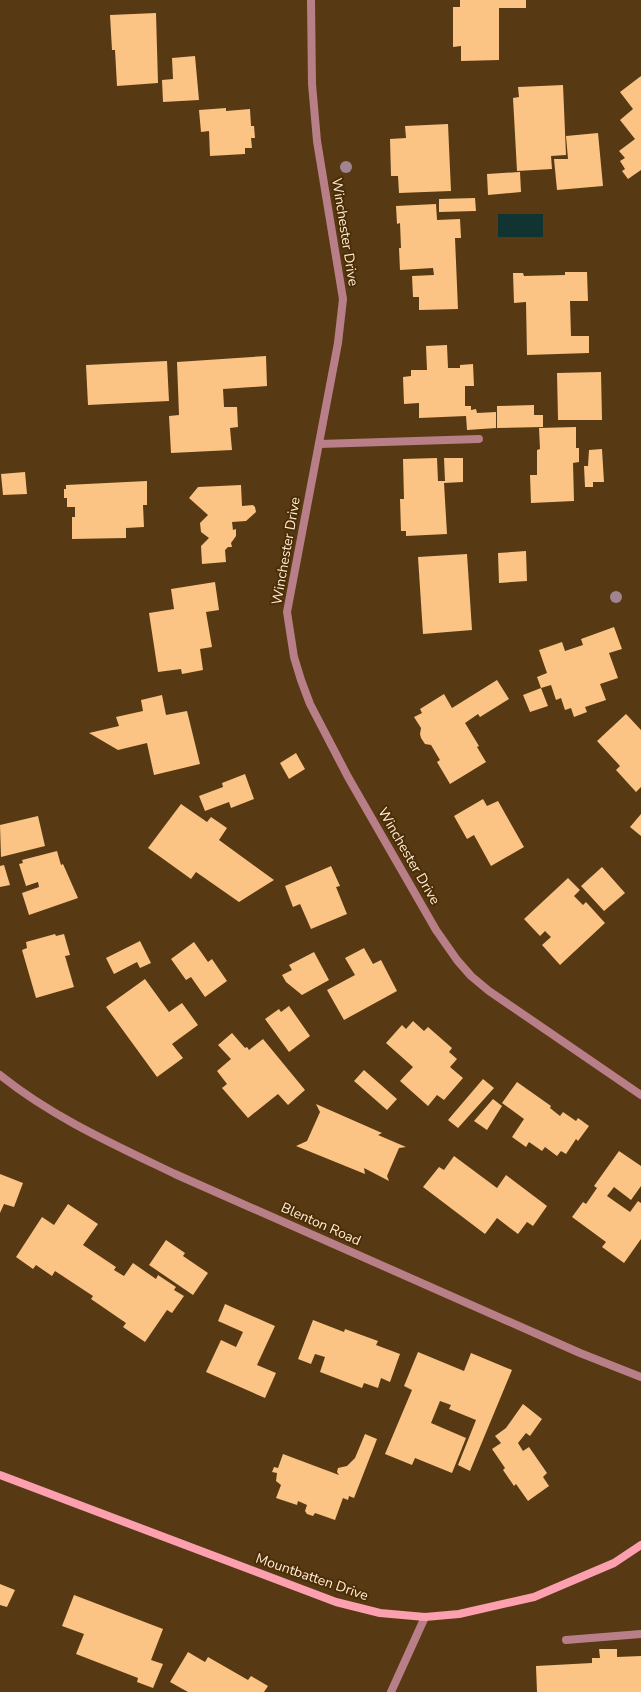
<svg xmlns="http://www.w3.org/2000/svg" width="641" height="1692" font-family="'Nunito Sans',sans-serif">
  <rect width="100%" height="100%" fill="#573913"/>
  <path fill="#113432" d="M498,214H543V237H498Z"/>
  <path fill="#fbc485" d="M460,0H526V8H499V60L461,61V46L453,47V7H460Z
    M156,13L158,83L117,86L115,50H112L110,15Z
    M195,56L199,100L163,102L162,80L173,79L172,58Z
    M641,76V170L628,179L622,171L625,169L620,161L625,158L619,151L635,139L620,120L633,109L620,92Z
    M563,85L566,155L551,156L552,169L517,171L513,98L519,97L518,87Z
    M226,108V111L250,109L251,126H254L255,138H251L252,148H245V154L210,156L209,131L201,132L199,110Z
    M448,124L451,191L399,193L398,176H391L390,139L406,138L405,126Z
    M598,133L603,186L557,190L554,159H568L566,136Z
    M520,172L521,192L488,195L487,174Z
    M475,198L476,211L439,212V199Z
    M436,204L437,220L460,219L461,238H455L458,309L419,310V297H413L412,276L434,275L433,268L400,270L399,248H401L400,223L397,224L396,206Z
    M565,272H587L588,301H570L571,336H589V353L527,355L526,302L514,303L513,273H523L524,276L565,275Z
    M447,345L448,368H460V365L473,364L474,386H465V406H471V410L476,409L477,413L496,412V428L467,430L466,416L419,418V403L404,404L403,377L411,376V370H427L426,346Z
    M266,356L267,386L223,389L224,407H237L238,427L230,428L232,450L171,453L169,416L179,415L177,362Z
    M167,361L169,401L88,405L86,365Z
    M601,372L602,420H558L557,373Z
    M534,405V415H543V427L497,428V406Z
    M576,427V448H579V462L573,463L574,501L531,503L530,475H537V450L540,449L539,428Z
    M602,449L604,482H593V487H585L584,466H588L589,450Z
    M437,458L438,481H445L444,458H463V482L444,483L447,534L406,536V531H401L400,499H404L403,459Z
    M25,472L27,494L3,495L1,474Z
    M147,481V505H143L144,527L126,528V538L72,539V517H75V507H67V498H64V489H66V485Z
    M241,485L242,506L253,505L255,507L256,512L246,521L232,522L233,530L236,529V536L231,543L232,547H228L225,550L226,562L202,564L201,546L209,538L201,532L200,523L208,515L189,498L198,487Z
    M526,551L527,581L499,583L498,553Z
    M467,554L472,630L423,634L418,557Z
    M215,582L219,610L206,612L212,647L200,649L203,670L182,674L181,669L158,672L149,613L174,609L171,589Z
    M614,627L622,649L609,653L618,678L600,684L606,700L585,707L587,712L574,717L571,708L565,710L561,698L556,700L551,685L541,688L537,677L547,673L539,650L562,642L565,651L583,645L581,639Z
    M497,680L509,699L480,717L478,714L465,723L479,746L477,747L486,762L450,784L437,762L440,760L431,745L425,744L421,738L420,734L421,728L414,717L422,713L420,709L444,694L452,708Z
    M541,688L548,706L530,712L523,695Z
    M162,695L166,715L187,711L200,764L154,775L147,743L118,750L89,733L119,726L116,717L143,711L141,700Z
    M626,714L641,730V787L636,792L616,770L620,766L597,741Z
    M296,753L305,769L289,779L280,763Z
    M245,774L254,799L231,808L229,802L205,811L199,796L223,787L222,783Z
    M483,799L487,806L498,801L524,847L491,866L474,835L467,839L454,816Z
    M181,804L207,822L211,817L227,828L219,840L274,880L239,902L196,872L191,879L148,848Z
    M641,814V836L630,827Z
    M38,816L45,846L1,857L0,825Z
    M57,851L61,865L63,864L78,898L29,915L22,893L39,887L38,882L26,886L19,864L23,863L22,860Z
    M4,865L10,885L0,887V866Z
    M331,866L340,886L336,887L347,914L311,929L300,904L293,907L285,886Z
    M602,867L625,893L604,911L581,886Z
    M568,878L580,890L574,896L583,905L586,902L605,923L560,965L542,945L551,937L545,931L540,936L524,919Z
    M55,934L56,936L64,934L70,955L65,956L74,987L36,998L22,950L27,948L26,942Z
    M140,941L151,963L140,968L137,962L114,974L106,958Z
    M194,942L208,962L212,959L227,981L205,997L191,977L186,980L171,959Z
    M364,948L373,964L381,960L397,991L344,1020L327,990L355,975L345,958Z
    M314,952L329,980L302,995L286,982L282,975L292,970L289,965Z
    M145,979L169,1012L182,1003L198,1025L172,1044L183,1058L157,1077L106,1007Z
    M289,1006L310,1036L289,1052L265,1019L279,1009L281,1012Z
    M413,1021L424,1031L428,1027L452,1048L449,1052L457,1059L450,1067L463,1078L444,1100L437,1095L428,1106L400,1081L413,1067L386,1043L402,1025L406,1029Z
    M232,1033L245,1048L247,1047L249,1050L263,1039L305,1090L288,1105L278,1094L248,1118L222,1088L227,1084L217,1071L231,1059L218,1045Z
    M364,1070L397,1099L387,1110L354,1081Z
    M483,1079L494,1088L458,1128L448,1120Z
    M517,1082L551,1106L550,1108L560,1116L563,1112L576,1121L578,1118L589,1126L578,1141L576,1139L566,1154L561,1151L557,1156L545,1147L542,1151L529,1142L526,1147L512,1137L524,1119L502,1103Z
    M493,1099L502,1106L487,1130L474,1121Z
    M316,1104L382,1133L378,1135L406,1147L399,1148L387,1176L389,1181L364,1168L365,1174L296,1146L307,1141L320,1112Z
    M619,1151L641,1166V1186L631,1200L614,1187L607,1196L630,1212L638,1201L641,1203V1239L624,1263L602,1247L606,1242L572,1217L583,1202L586,1204L597,1188L594,1186Z
    M454,1156L497,1188L506,1175L547,1206L533,1226L527,1222L518,1234L497,1218L485,1234L423,1187L439,1167L444,1170Z
    M0,1174L23,1183L14,1207L4,1204L0,1213Z
    M68,1204L98,1224L83,1245L116,1267L114,1270L124,1276L133,1263L156,1279L158,1275L176,1287L174,1290L184,1296L172,1313L167,1310L145,1342L123,1327L126,1323L91,1299L93,1296L55,1271L52,1276L36,1265L33,1269L16,1257L42,1217L54,1225Z
    M166,1240L185,1253L183,1256L208,1273L193,1295L149,1265Z
    M225,1304L275,1326L257,1365L276,1373L265,1398L206,1372L221,1340L236,1347L243,1332L218,1321Z
    M313,1320L344,1332L345,1329L378,1341L376,1345L400,1354L390,1382L381,1378L378,1388L364,1383L362,1388L320,1372L325,1357L315,1354L311,1364L298,1359Z
    M418,1352L464,1371L471,1353L512,1370L470,1471L458,1465L476,1420L449,1409L451,1405L440,1401L431,1423L466,1438L452,1473L415,1458L412,1465L385,1454L412,1390L404,1386Z
    M523,1404L542,1419L530,1436L526,1433L518,1443L523,1451L529,1447L547,1473L543,1477L549,1486L528,1501L516,1484L514,1486L503,1470L505,1468L492,1449L501,1443L495,1436L506,1428Z
    M365,1434L377,1439L354,1498L349,1496L348,1500L343,1498L335,1520L315,1513L313,1516L307,1514L305,1511L307,1505L298,1501L297,1505L276,1498L281,1485L276,1481L277,1473L272,1472L274,1467L278,1468L283,1454L339,1475L337,1472L338,1468L347,1466L355,1458Z
    M0,1584L15,1590L7,1607L0,1605Z
    M74,1595L163,1629L151,1660L163,1664L153,1688L137,1682L138,1678L76,1654L84,1634L62,1626Z
    M599,1649H617V1657L641,1656V1692H537L536,1666L592,1663V1658H600Z
    M188,1652L205,1662L208,1657L248,1680L251,1676L268,1686L264,1692H188L170,1682Z"/>
  <g fill="none" stroke-linecap="round" stroke-linejoin="round">
    <path stroke="#b97f88" stroke-width="8" d="M319,444L479,439
      M566,1640L641,1634"/>
    <path stroke="#b97f88" stroke-width="8" d="M311,0L312,84L317,141L343,299L338,343L287,612L294,657L301,680L310,704L348,777L436,930L457,960L471,976L489,991L641,1095
      M0,1075C52,1117 115,1145 175,1174L580,1353L641,1377
      M391,1692L425,1617"/>
    <path stroke="#fca0b0" stroke-width="8" d="M0,1475L336,1602L380,1613L425,1617L459,1614L534,1597L614,1563L641,1545"/>
  </g>
  <g fill="#a18490">
    <circle cx="346" cy="167" r="6"/>
    <circle cx="616" cy="597" r="6"/>
  </g>
  <g text-anchor="middle" dominant-baseline="central" stroke-width="4" stroke-linejoin="round" paint-order="stroke">
    <g font-size="14" fill="#ffecd8" stroke="#4c2e06">
      <text transform="translate(345 232) rotate(81)">Winchester Drive</text>
      <text transform="translate(286 551) rotate(-80)">Winchester Drive</text>
      <text transform="translate(409 856) rotate(60)">Winchester Drive</text>
      <text transform="translate(321 1224) rotate(24)">Blenton Road</text>
      <text transform="translate(312 1577) rotate(19)">Mountbatten Drive</text>
    </g>
  </g>
</svg>
